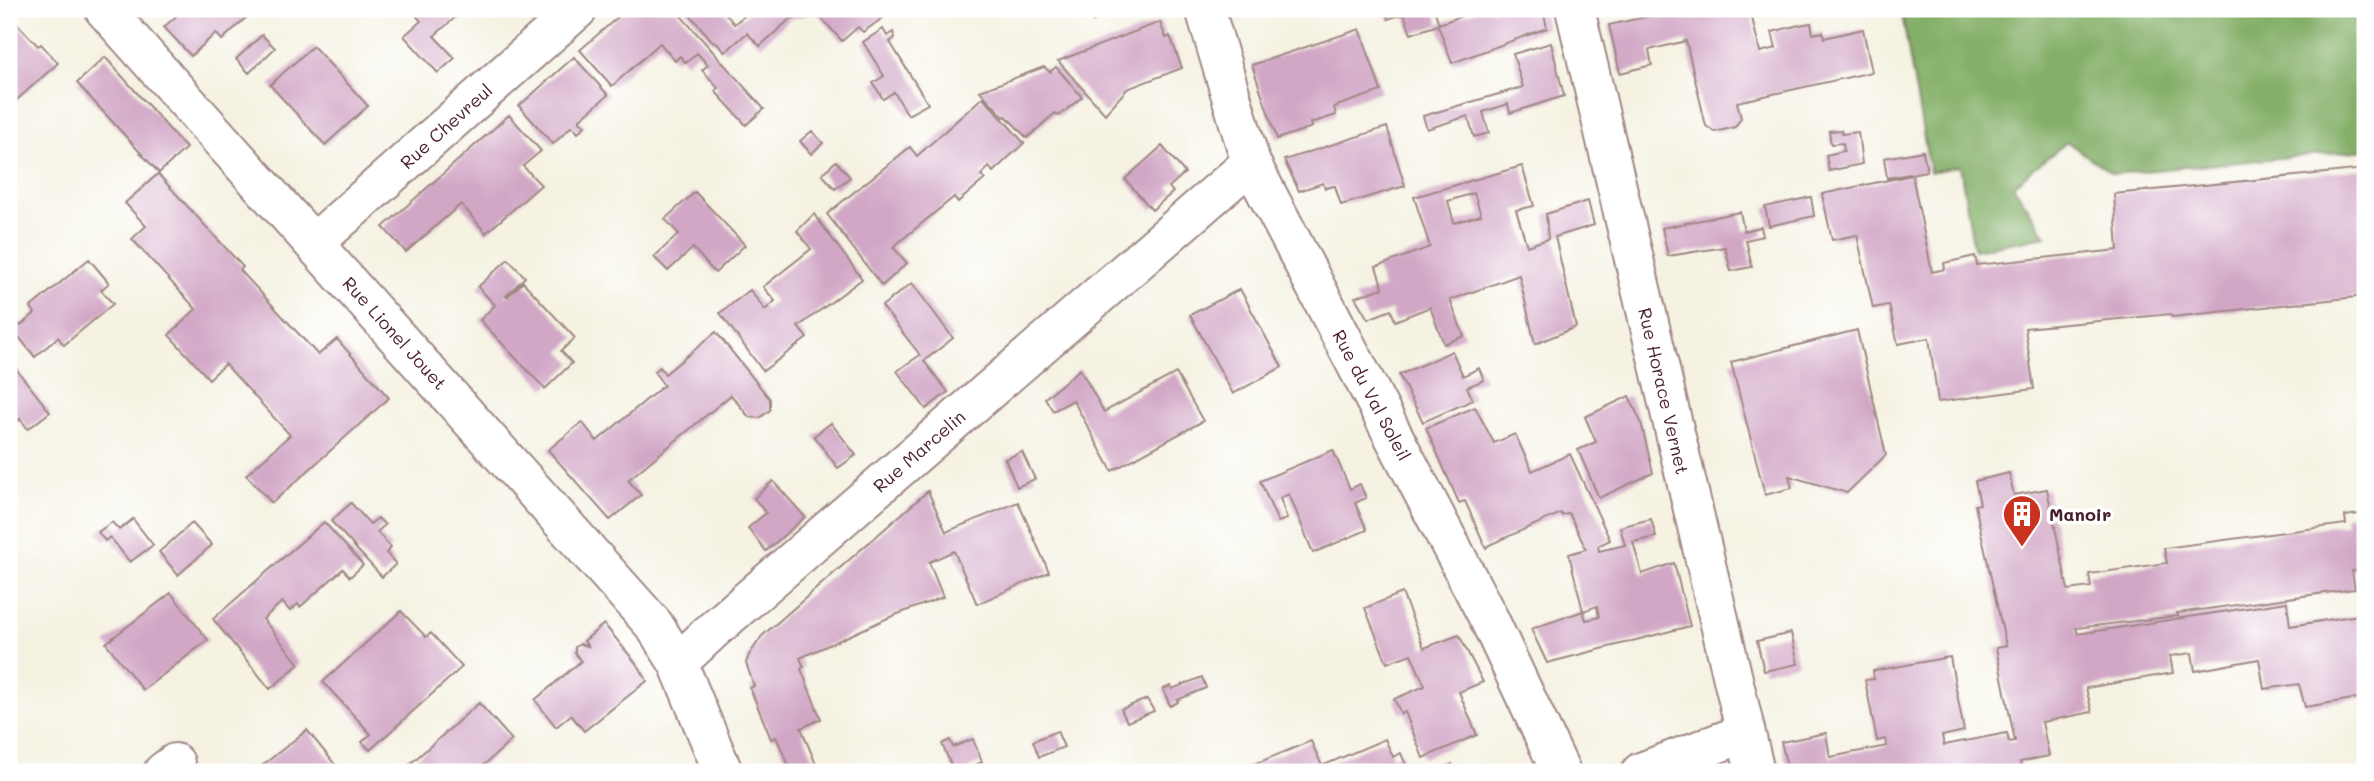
<svg xmlns="http://www.w3.org/2000/svg" width="2374" height="781" font-family="Mali,sans-serif">
  <rect width="100%" height="100%" fill="#fff"/>
  <filter id="ink" filterUnits="userSpaceOnUse"><feTurbulence type="fractalNoise" baseFrequency=".0143" numOctaves="2"/><feDisplacementMap in="SourceGraphic" scale="14" xChannelSelector="R" yChannelSelector="G"/><feConvolveMatrix kernelMatrix="1 2 1 2 8 2 1 2 1" color-interpolation-filters="sRGB"/></filter>
  <filter id="wash" filterUnits="userSpaceOnUse"><feTurbulence type="fractalNoise" baseFrequency=".00686" numOctaves="4" result="noise"/><feDisplacementMap in="SourceGraphic" scale="28" xChannelSelector="R" yChannelSelector="G"/><feGaussianBlur stdDeviation="1.57" result="paint"/><feColorMatrix in="noise" values="0 0 0 0 0 0 0 0 0 0 0 0 0 0 0 0 0 1.4 0 .05"/><feComposite in="paint" operator="in"/></filter>
  <g filter="url(#wash)">
    <rect width="100%" height="100%" fill="#f5f2e2"/>
    <path fill="#83af67" stroke="#666749" stroke-width="2" d="M1901,9H2352L2365,58V150L2113,174L2067,142L2013,185L2046,236L1974,250L1960,166L1930,172Z"/>
    <g id="blocks">
      <path fill="#d2a7c6" fill-rule="evenodd" d="M9,9L13,13L10,16L38,46L41,44L58,63L9,107Z
        M184,9H252L254,10L222,40L216,33L191,56L164,27Z
        M411,9H453L458,15L434,36L455,58L438,73L404,36L421,21Z
        M627,9H675L764,109L746,125L715,91L718,88L702,70L708,65L697,53L686,63L680,56L675,61L660,43L612,86L580,50Z
        M685,9H722L734,24L753,9H878L883,18L863,32L858,27L842,41L817,13L790,19L760,46L747,33L725,52L715,41L713,42Z
        M1088,9H1122L1093,21Z
        M1385,9H1434L1439,24L1482,9H1543L1547,28L1452,63L1438,25L1411,34L1404,14L1388,19Z
        M1682,9H1750L1760,52L1776,48L1772,32L1799,25L1811,23L1813,34L1823,32L1824,38L1863,29L1872,72L1737,102L1741,118L1735,127L1715,132L1706,126L1686,41L1649,50L1652,65L1620,73L1609,25Z
        M1160,22L1166,38L1170,36L1182,68L1127,89L1105,114L1058,61Z
        M883,29L887,36L893,32L895,38L890,42L928,104L908,115L894,92L883,99L873,83L884,76L863,42Z
        M1360,29L1381,91L1334,107L1336,115L1311,123L1312,127L1277,139L1252,65Z
        M262,35L275,48L249,73L236,59Z
        M1551,43L1564,96L1510,113L1508,104L1483,112L1489,133L1474,137L1468,116L1427,129L1423,116L1523,87L1513,54Z
        M313,46L368,106L325,145L270,85Z
        M105,57L186,148L159,173L77,83Z
        M574,57L608,95L579,120L585,126L578,133L572,126L553,144L519,106Z
        M1044,67L1050,72L1056,67L1082,97L1059,116L1055,113L1027,138L1006,116L1004,117L980,91Z
        M983,97L1024,143L993,172L989,167L981,175L985,179L958,202L954,197L893,247L907,263L882,286L827,214L910,147L917,156Z
        M509,115L541,151L523,166L541,185L486,233L461,204L406,252L383,227Z
        M1387,127L1405,186L1341,205L1335,186L1325,188L1323,183L1299,191L1284,160Z
        M1841,130L1842,134L1858,132L1862,164L1829,171L1826,155L1844,151L1843,143L1831,144L1829,131Z
        M812,131L823,143L811,154L800,141Z
        M1162,146L1185,173L1169,187L1173,192L1152,210L1125,179Z
        M1923,151L1927,171L1887,178L1884,158Z
        M836,161L850,177L835,189L822,174Z
        M1522,166L1534,206L1516,210L1527,246L1548,239L1546,214L1588,201L1594,225L1555,237L1576,327L1535,344L1519,275L1450,300L1464,336L1444,344L1430,307L1395,321L1391,310L1368,319L1355,297L1383,288L1376,267L1430,247L1414,197ZM1474,193L1481,215L1454,223L1448,201Z
        M2365,169V296L2172,317L2171,314L2025,328L2034,389L1938,402L1929,338L1898,344L1889,305L1873,308L1857,235L1832,240L1822,194L1912,175L1932,272L1945,269L1944,263L1975,256L1977,265L2118,250L2114,194Z
        M158,174L243,267L240,270L318,355L337,339L389,398L272,503L246,475L290,435L225,364L209,379L169,335L196,309L132,239L146,226L125,203Z
        M695,192L745,245L715,273L693,248L668,271L654,257L679,234L665,219Z
        M1811,197L1814,216L1769,226L1765,207Z
        M1740,212L1744,231L1761,227L1763,236L1746,240L1752,267L1731,271L1725,247L1668,256L1662,228Z
        M814,214L862,279L798,327L807,338L763,371L720,313L750,290L765,310L775,301L763,287L811,249L797,231Z
        M89,259L109,283L101,290L113,304L64,345L58,337L35,357L14,331L9,335V313L20,326L35,313L31,307Z
        M508,259L525,277L506,296L507,297L523,282L575,338L561,351L572,363L545,389L480,320L495,305L478,287Z
        M912,283L953,338L924,361L948,392L926,409L897,371L920,355L882,306Z
        M1240,289L1282,367L1233,394L1190,315Z
        M1857,330L1886,455L1847,493L1789,476L1792,488L1765,495L1731,362Z
        M716,332L770,399V410L760,418L749,417L731,395L628,480L641,495L610,520L548,450L582,422L597,441L664,385L654,372L660,367L665,374Z
        M1452,351L1463,376L1479,368L1484,380L1467,387L1473,400L1423,422L1399,375Z
        M9,360L50,412L28,429L20,419L9,428Z
        M1080,369L1104,412L1176,373L1203,421L1112,471L1073,400L1053,411L1045,398Z
        M1629,396L1641,422L1653,473L1599,498L1578,450L1596,442L1585,417Z
        M1475,407L1494,443L1515,434L1532,471L1570,454L1610,540L1598,546L1599,551L1625,545L1620,527L1651,519L1656,537L1633,542L1642,574L1674,563L1690,626L1547,663L1531,629L1583,611L1569,554L1586,549L1569,513L1562,516L1561,513L1489,545L1486,548L1465,501L1459,503L1426,428ZM1597,606L1599,617L1586,620L1583,611Z
        M831,423L856,455L838,468L814,436Z
        M1333,450L1350,489L1360,484L1366,498L1355,503L1367,530L1313,553L1289,494L1280,498L1287,519L1278,522L1260,481Z
        M1022,452L1035,479L1017,487L1005,459Z
        M2009,473L2014,495L2047,489L2068,590L2091,587L2089,574L2167,563L2164,548L2346,524L2345,516L2365,513V570L2352,571L2355,589L2177,613L2178,616L2076,628L2078,634L2287,602L2290,626L2365,614V697L2305,707L2299,684L2264,689L2259,659L2195,671L2192,653L2170,656L2173,673L2086,688L2092,712L2042,722L2049,756L2020,762L2022,772H1793L1791,765L1787,766L1781,742L1826,733L1830,757L1887,746L1886,739L1877,741L1865,680L1874,679L1873,671L1950,657L1964,731L1942,736L1944,745L2007,733L2009,742L2015,741L1996,648L2006,646L1975,505L1980,504L1975,481Z
        M773,481L805,517L766,551L748,528L766,513L754,498Z
        M928,491L946,532L1018,502L1049,572L977,604L954,551L929,562L943,597L890,617L800,658L804,667L801,669L821,719L801,728L819,772H783L782,769L789,766L776,737L771,739L750,688L754,686L746,663L749,655L762,636Z
        M351,503L370,524L378,518L385,525L377,532L391,547L386,553L396,564L382,577L331,521Z
        M133,519L153,545L130,562L110,537L105,541L98,532L112,522L119,530Z
        M324,522L363,565L350,577L343,569L300,607L298,604L290,611L282,602L263,619L299,664L270,689L213,619Z
        M192,523L212,545L178,575L159,552Z
        M171,593L208,640L143,690L106,643Z
        M1402,593L1424,648L1459,635L1483,682L1459,692L1477,735L1423,758L1405,712L1401,714L1394,699L1425,686L1411,654L1387,663L1365,608Z
        M401,611L426,637L431,633L462,667L370,750L362,742L371,734L323,682Z
        M604,624L640,668L647,681L584,731L571,715L556,727L535,700L581,661L575,653V647L580,644L588,646L584,641Z
        M1791,633L1798,664L1764,671L1757,641Z
        M1202,677L1206,688L1177,700L1178,702L1170,706L1163,689L1171,686L1172,689Z
        M1147,699L1154,711L1127,722L1121,709Z
        M479,703L512,740L476,772H401Z
        M307,730L341,772H254Z
        M1057,731L1064,747L1039,757L1033,741Z
        M973,739L982,762L969,768L971,772H954L942,744L950,740L953,747Z
        M1385,739L1393,757L1401,753L1409,772H1235L1311,741L1322,766Z
        M1452,764L1455,772H1433Z"/>
    </g>
  </g>
  <g filter="url(#ink)">
    <use href="#blocks" fill-opacity="0" stroke="#a08886" stroke-width="2"/>
    <g fill="none" stroke-linecap="round" stroke-linejoin="round">
      <g stroke="#a08886" stroke-width="42">
        <path id="minor" d="M104,9L654,625L678,663L723,772
          M1205,9L1251,163L1489,619L1561,772
          M1575,9L1755,772
          M314,243L578,9
          M678,663L712,631L1251,163
          M163,772L175,763
          M1641,772L1745,733"/>
      </g>
      <use href="#minor" stroke="#fff" stroke-width="38"/>
    </g>
  </g>
  <defs>
    <g id="building-pin" transform="scale(2.0125)"><path d="M0 17L-7.5 6A9.5 9.5 0 1 1 7.5 6Z" fill="#c8321e" stroke="#fff"/><path d="M-4-6H4V6H1V3H-1V6H-4ZM-2.5-4.3h1.7v1.8h-1.7ZM.8-4.3h1.7v1.8H.8ZM-2.5-1h1.7V.8h-1.7ZM.8-1h1.7V.8H.8Z" fill="#fff"/></g>
  </defs>
  <g fill-rule="evenodd">
    <use href="#building-pin" x="2022" y="514"/>
  </g>
  <g text-anchor="middle" dominant-baseline="central" stroke-width="7" stroke-linejoin="round" paint-order="stroke">
    <g font-size="18" fill="#4a1f2b" stroke="#fff">
      <text transform="translate(446 126) rotate(-42)">Rue Chevreul</text>
      <text transform="translate(395 333) rotate(48)">Rue Lionel Jouet</text>
      <text transform="translate(1664 391) rotate(77)">Rue Horace Vernet</text>
      <text transform="translate(1372 395) rotate(62)">Rue du Val Soleil</text>
      <text transform="translate(919 451) rotate(-41)">Rue Marcelin</text>
    </g>
    <g font-size="18" font-weight="bold" fill="#4a1f2b" stroke="#fff" text-anchor="start">
      <text x="2049" y="514">Manoir</text>
    </g>
  </g>
  <rect width="2374" height="781" fill="none" stroke="#fff" stroke-width="35"/>
</svg>
